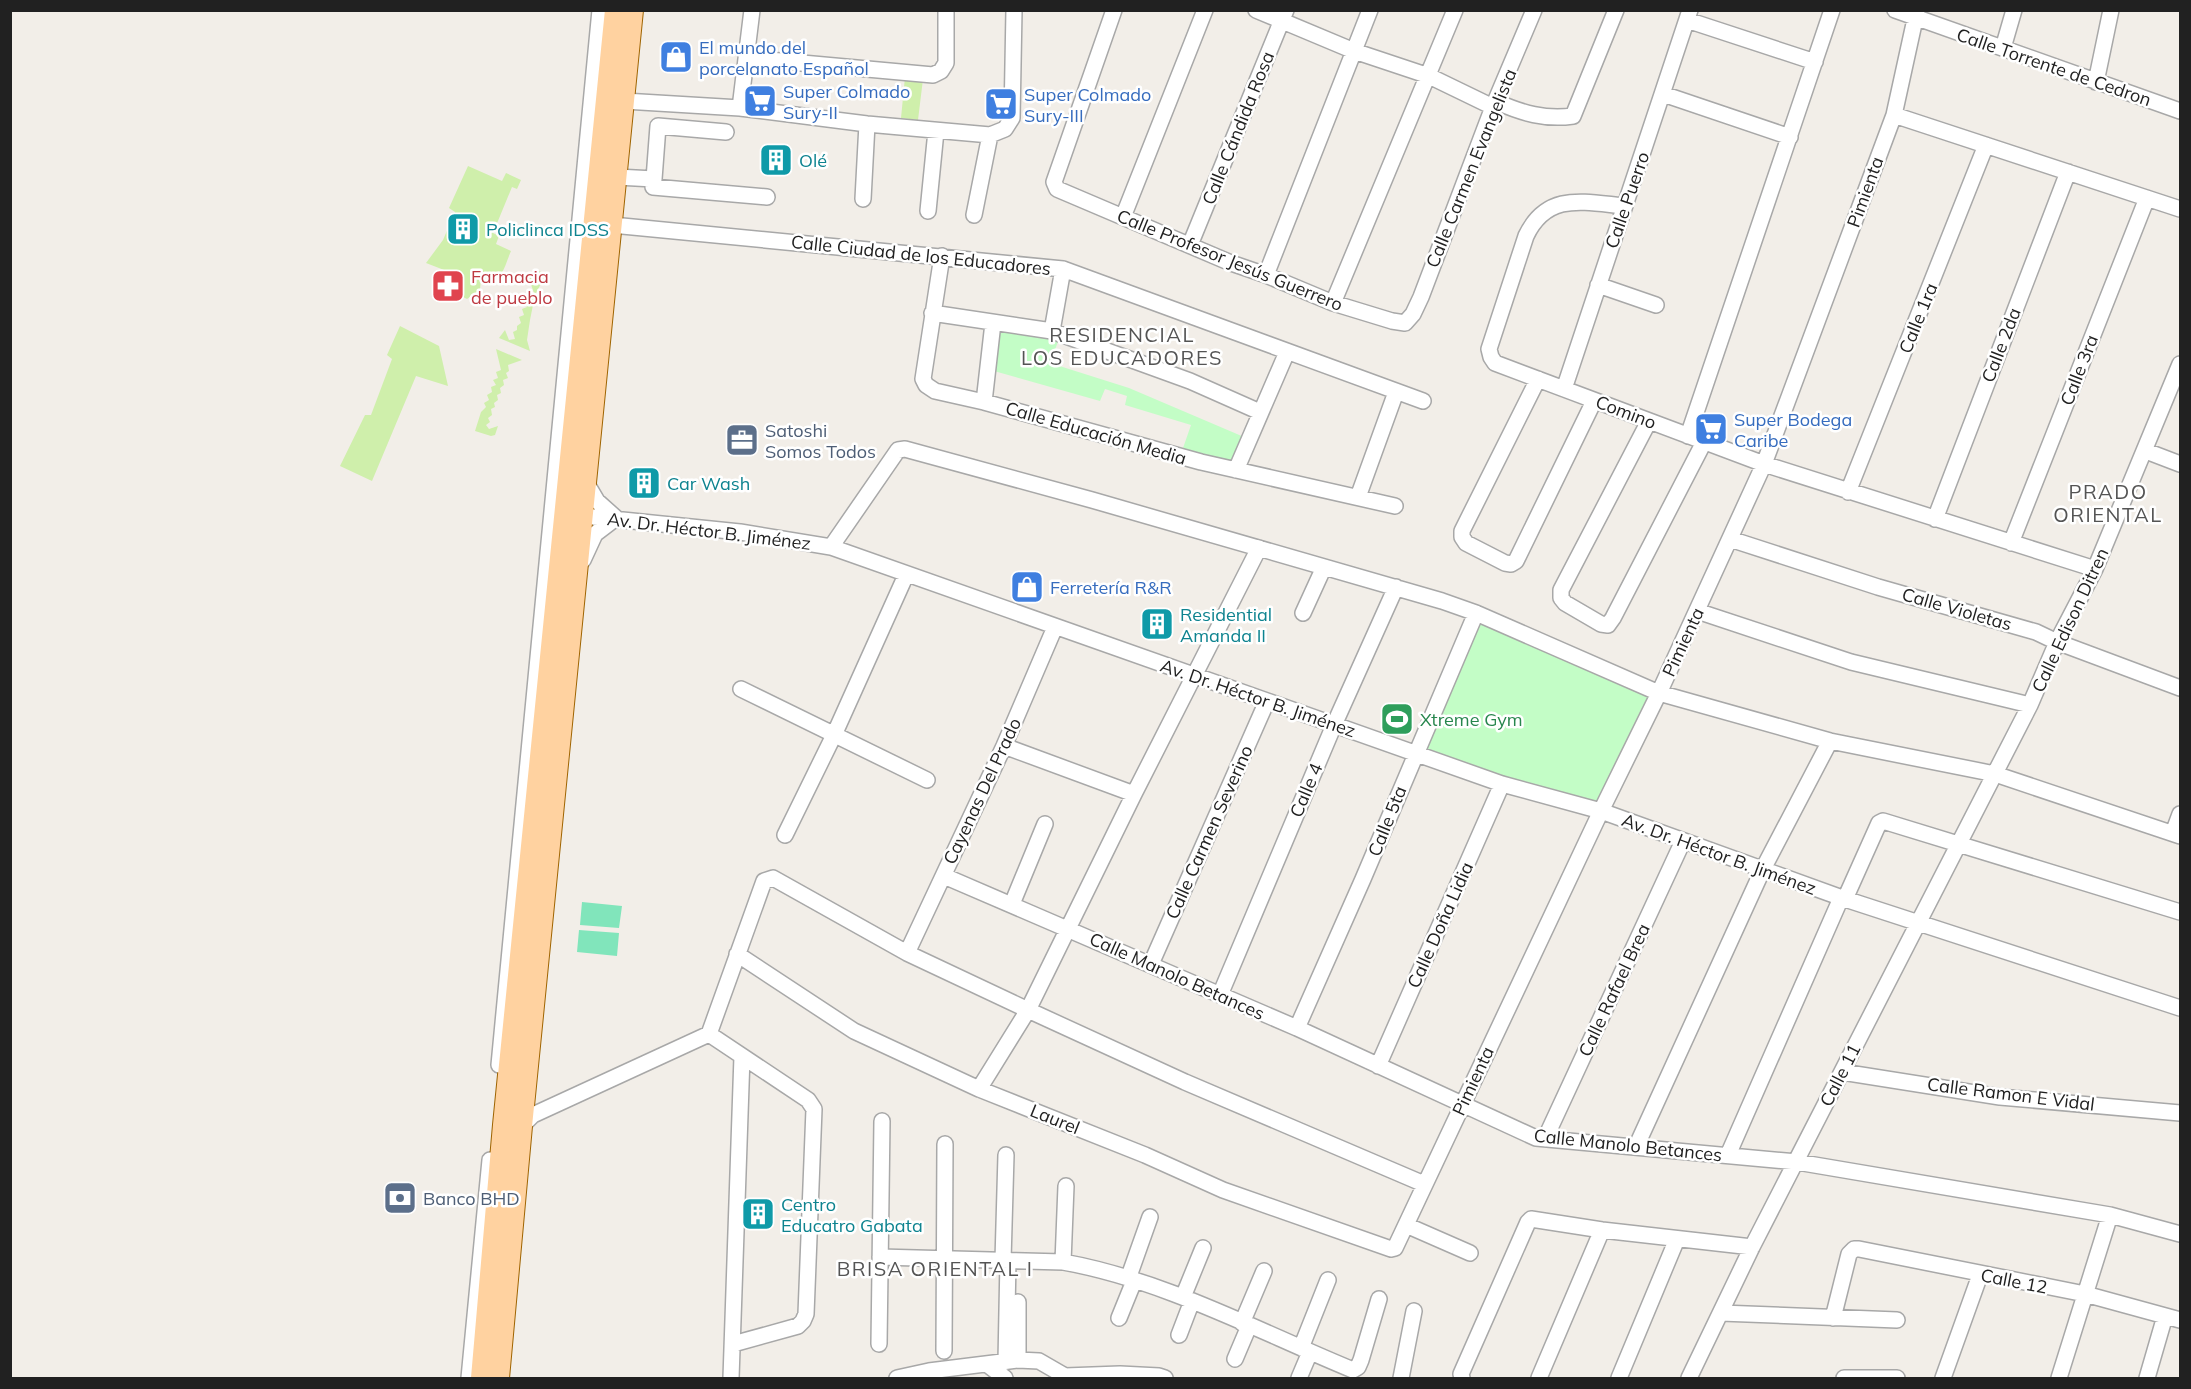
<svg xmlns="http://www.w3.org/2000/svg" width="2191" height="1389" font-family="Mulish,sans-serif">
  <rect width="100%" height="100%" fill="#f2eee8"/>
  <path fill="#cfefab" d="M905,77L923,79L918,120L901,118Z
    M468,166L502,181L506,173L521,180L517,189L512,187L493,233L499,236L496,244L511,251C502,272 505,279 481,278L480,290L467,299L451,291L457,275L426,263L443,240L455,212L449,208Z
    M536,270L544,273L545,276L535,295L530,320L527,340L530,351L499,338L505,330L509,340L515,339L513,332L517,330V326L521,323L519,317L524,315L522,309L527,307L525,302L530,300L529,295L534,293L528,276Z
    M400,326L439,346L448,386L416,376L372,481L340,466L365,415H371L392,359L387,355Z
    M496,349L522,360L508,365L509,371L506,373L508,378L503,380L504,385L500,388L501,393L497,395L498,400L494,403L495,407L491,409L492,415L488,418L490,422L486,425L489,429L498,426L495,435L491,436L475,431L481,412L486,407L484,403L489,400L487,395L492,392L491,387L496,385L493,380L498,378L496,372L501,370Z"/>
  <path fill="#c3fdc6" d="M998,331L1041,333L1059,339L1050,363L1129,388L1244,437L1234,463L1182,451L1191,425L1125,405L1127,396L1105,389L1100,401L994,371Z
    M1474,618L1649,696L1596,810L1424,750Z"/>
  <path fill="#81e5bb" d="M582,902L622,906L619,928L580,925Z
    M579,930L619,933L617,956L577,952Z"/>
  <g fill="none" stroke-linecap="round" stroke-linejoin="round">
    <g stroke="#a8a8a8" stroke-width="18">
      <path id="minor" d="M1114,10L1054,182L1057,189L1231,263L1266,275L1333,303L1392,321L1405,323L1413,314L1421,297L1493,107L1534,10
        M1256,10L1354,51L1429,76L1493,107
        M1895,10L2180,111
        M1687,20L1815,62
        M2003,48L2014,10
        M747,58L933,75L941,71L946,63V10
        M2096,82L2111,10
        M1663,94L1790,137
        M624,101L740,108L867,124L990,135L1005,129L1012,118L1014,10
        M1497,102C1522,113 1545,120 1573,116L1616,10
        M740,108L752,10
        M1894,115L2180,209
        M617,177L654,179L658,126L726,132
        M654,179L653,187L767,197
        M863,199L867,124
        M1624,206C1583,202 1547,192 1526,236L1489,349L1491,357L1495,363L1764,464L2095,569
        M928,211L936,131
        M974,215L990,135
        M1123,217L1205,10
        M612,225L1063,269L1423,401
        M1190,245L1286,10
        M942,256L923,379L926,385L935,391L984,402L1201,462L1395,506
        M1266,275L1370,10
        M1598,285L1656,305
        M1333,303L1455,10
        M932,313L1052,331L1190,381L1260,412
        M1052,331L1063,269
        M1538,379L1462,531V537L1466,543L1505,563L1511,564L1516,561L1594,401
        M1564,389L1690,10
        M984,402L993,323
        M1649,421L1561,590V598L1565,603L1601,624L1608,625L1613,618L1704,442
        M1688,436L1832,10
        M2146,451L2180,464
        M1236,470L1287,352
        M1848,492L1986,145
        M1358,497L1396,392
        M574,515L740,532L831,547L1502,784L1601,811L1845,899L2180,1008
        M1935,519L2068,172
        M1730,539L1878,587L2036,632L2057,642L2180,688
        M2011,543L2147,198
        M831,547L898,450L905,449L1092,500L1442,601L1476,613L1659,693L1830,741L1995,774L2180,836
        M583,560L595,534L616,518L597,501L587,484
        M1697,611L1851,662L2030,705
        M1303,613L1324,567
        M741,689L927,780
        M1004,746L1134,794
        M2173,833L2180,814
        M785,835L834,735L906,575
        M944,876L1297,1028L1536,1138L1797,1162L2110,1215L2180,1234
        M1845,899L1879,823L1883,821L2180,912
        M1012,904L1045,824
        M907,953L1004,746L1055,627
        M737,954L854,1031L979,1089L1145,1155L1223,1190L1391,1249L1395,1248L1601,811L1659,693L1764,464L1894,115L1917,10
        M1151,964L1267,701
        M1220,995L1334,725L1396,587
        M1297,1028L1363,879L1476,613
        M709,1034L808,1100L814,1109L806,1314L803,1321L798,1326L733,1344
        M499,1065L600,10
        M1378,1066L1502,784
        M1842,1072L2000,1097L2180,1113
        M979,1089L1028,1010L1134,794L1259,548
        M522,1126L533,1115L709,1034L764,881L773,878L907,953L1028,1010L1185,1082L1424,1184
        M1545,1139L1683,841
        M1636,1147L1763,869L1830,741
        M1728,1155L1841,898
        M1406,1225L1470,1253
        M880,1257L1063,1262C1164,1280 1258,1331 1353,1370L1358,1367L1361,1360L1379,1299
        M1003,1260L1006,1155
        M1063,1262L1066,1186
        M1128,1279L1150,1217
        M1183,1297L1203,1248
        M1721,1313L1897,1320
        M1119,1318L1134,1281
        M1833,1318L1849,1254L1854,1249H1859L2085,1294L2180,1320
        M1242,1323L1264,1271
        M1179,1335L1192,1301
        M879,1344L882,1121
        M1301,1348L1328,1280
        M944,1351L945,1144
        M1235,1359L1249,1326
        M1018,1360V1302
        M1006,1362L1008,1260
        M988,1365L1005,1378
        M469,1378L490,1160
        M731,1378L742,1056
        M897,1378L929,1371L1018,1360L1039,1361L1065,1376L1120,1374L1159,1376L1165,1378
        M1299,1378L1310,1352
        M1401,1378L1414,1311
        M1462,1378L1461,1374L1528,1222L1531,1219L1602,1230L1752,1247
        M1539,1378L1602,1230
        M1619,1378L1677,1239
        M1689,1378L1752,1247L2030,705L2057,642L2095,569L2180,364
        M1844,1378H1897
        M1943,1378L1980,1275
        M2059,1378L2110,1215
        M2147,1378L2165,1316"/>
    </g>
    <g stroke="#9f6400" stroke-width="22">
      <path id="major" d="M481,1378L503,1125L615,10
        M499,1378L522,1126L633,10"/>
    </g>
    <use href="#minor" stroke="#fff" stroke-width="15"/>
    <use href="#major" stroke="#ffd2a0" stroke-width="20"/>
  </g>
  <defs>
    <g id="shop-square" transform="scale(1.725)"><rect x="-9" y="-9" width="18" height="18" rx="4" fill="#3f7fe0" stroke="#fff"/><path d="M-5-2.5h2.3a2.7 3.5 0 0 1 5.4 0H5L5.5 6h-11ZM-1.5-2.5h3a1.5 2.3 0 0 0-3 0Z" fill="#fff"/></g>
    <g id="supermarket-square" transform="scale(1.725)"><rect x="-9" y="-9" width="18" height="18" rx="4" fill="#3f7fe0" stroke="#fff"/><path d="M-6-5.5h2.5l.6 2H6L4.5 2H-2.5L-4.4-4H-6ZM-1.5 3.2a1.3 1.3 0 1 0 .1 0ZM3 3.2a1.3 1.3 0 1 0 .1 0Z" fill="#fff"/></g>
    <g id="building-square" transform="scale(1.725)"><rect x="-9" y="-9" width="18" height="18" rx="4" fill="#0f9aa8" stroke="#fff"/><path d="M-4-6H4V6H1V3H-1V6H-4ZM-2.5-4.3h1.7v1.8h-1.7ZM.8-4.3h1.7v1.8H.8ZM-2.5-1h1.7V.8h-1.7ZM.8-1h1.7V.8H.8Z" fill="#fff"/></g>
    <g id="pharmacy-square" transform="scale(1.725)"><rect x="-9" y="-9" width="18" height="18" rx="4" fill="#e0444e" stroke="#fff"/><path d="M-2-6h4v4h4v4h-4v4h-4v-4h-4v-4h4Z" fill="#fff"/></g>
    <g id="office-square" transform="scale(1.725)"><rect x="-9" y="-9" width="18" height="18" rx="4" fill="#5c6f8a" stroke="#fff"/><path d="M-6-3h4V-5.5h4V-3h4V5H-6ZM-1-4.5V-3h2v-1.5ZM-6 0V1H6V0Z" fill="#fff"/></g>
    <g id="stadium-square" transform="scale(1.725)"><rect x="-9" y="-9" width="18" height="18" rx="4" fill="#2e9e5b" stroke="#fff"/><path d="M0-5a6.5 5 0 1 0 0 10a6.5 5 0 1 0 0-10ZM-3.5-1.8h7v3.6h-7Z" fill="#fff"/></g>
    <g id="bank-square" transform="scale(1.725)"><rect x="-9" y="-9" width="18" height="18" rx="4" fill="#5c6f8a" stroke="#fff"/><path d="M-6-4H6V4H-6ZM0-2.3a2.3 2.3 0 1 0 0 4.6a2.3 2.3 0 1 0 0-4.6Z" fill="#fff"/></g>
  </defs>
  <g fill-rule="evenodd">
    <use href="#shop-square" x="676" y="57"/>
    <use href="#supermarket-square" x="760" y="101"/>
    <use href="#supermarket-square" x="1001" y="104"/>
    <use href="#building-square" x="776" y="160"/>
    <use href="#building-square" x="463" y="229"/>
    <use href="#pharmacy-square" x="448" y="286"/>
    <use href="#supermarket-square" x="1711" y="429"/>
    <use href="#office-square" x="742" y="440"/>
    <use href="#building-square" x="644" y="483"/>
    <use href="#shop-square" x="1027" y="587"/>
    <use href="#building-square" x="1157" y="624"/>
    <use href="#stadium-square" x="1397" y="719"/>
    <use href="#bank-square" x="400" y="1198"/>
    <use href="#building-square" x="758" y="1214"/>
  </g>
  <g text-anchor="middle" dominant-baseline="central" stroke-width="5" stroke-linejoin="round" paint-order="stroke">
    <g font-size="18" fill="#366cbe" stroke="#fff" text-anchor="start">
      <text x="699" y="47">El mundo del<tspan x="699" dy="21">porcelanato Español</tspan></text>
      <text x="783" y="91">Super Colmado<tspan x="783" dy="21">Sury-II</tspan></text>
      <text x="1024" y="94">Super Colmado<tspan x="1024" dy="21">Sury-III</tspan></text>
      <text x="1734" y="419">Super Bodega<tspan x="1734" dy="21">Caribe</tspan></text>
      <text x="1050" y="587">Ferretería R&amp;R</text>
    </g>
    <g font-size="18" fill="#212121" stroke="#fff">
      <text transform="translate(2054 67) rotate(19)">Calle Torrente de Cedron</text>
      <text transform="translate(1238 128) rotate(-68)">Calle Cándida Rosa</text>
      <text transform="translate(1471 168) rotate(-68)">Calle Carmen Evangelista</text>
      <text transform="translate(1865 192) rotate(-70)">Pimienta</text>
      <text transform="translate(1627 200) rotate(-71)">Calle Puerro</text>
      <text transform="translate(921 255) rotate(6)">Calle Ciudad de los Educadores</text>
      <text transform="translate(1230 260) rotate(22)">Calle Profesor Jesús Guerrero</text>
      <text transform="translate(1918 318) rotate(-68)">Calle 1ra</text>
      <text transform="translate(2001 345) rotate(-69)">Calle 2da</text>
      <text transform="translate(2079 370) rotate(-69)">Calle 3ra</text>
      <text transform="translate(1626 412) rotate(21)">Comino</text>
      <text transform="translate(1096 433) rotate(16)">Calle Educación Media</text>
      <text transform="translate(709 531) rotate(7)">Av. Dr. Héctor B. Jiménez</text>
      <text transform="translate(1957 609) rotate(16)">Calle Violetas</text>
      <text transform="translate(2070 620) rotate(-65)">Calle Edison Ditren</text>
      <text transform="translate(1683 642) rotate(-65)">Pimienta</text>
      <text transform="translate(1258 698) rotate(19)">Av. Dr. Héctor B. Jiménez</text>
      <text transform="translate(1306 790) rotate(-67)">Calle 4</text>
      <text transform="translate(982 791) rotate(-65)">Cayenas Del Prado</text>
      <text transform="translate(1387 821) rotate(-68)">Calle 5ta</text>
      <text transform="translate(1209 832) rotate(-66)">Calle Carmen Severino</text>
      <text transform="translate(1719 854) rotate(20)">Av. Dr. Héctor B. Jiménez</text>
      <text transform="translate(1440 925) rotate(-66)">Calle Doña Lidia</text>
      <text transform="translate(1177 976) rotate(24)">Calle Manolo Betances</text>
      <text transform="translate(1614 990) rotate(-65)">Calle Rafael Brea</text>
      <text transform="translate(1840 1075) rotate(-63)">Calle 11</text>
      <text transform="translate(1473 1081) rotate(-65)">Pimienta</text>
      <text transform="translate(2011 1094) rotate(7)">Calle Ramon E Vidal</text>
      <text transform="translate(1055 1119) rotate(22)">Laurel</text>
      <text transform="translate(1628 1145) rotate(6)">Calle Manolo Betances</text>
      <text transform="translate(2014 1281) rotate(11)">Calle 12</text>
    </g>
    <g font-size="18" fill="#0d838f" stroke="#fff" text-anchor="start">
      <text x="799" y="160">Olé</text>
      <text x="486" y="229">Policlinca IDSS</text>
      <text x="667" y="483">Car Wash</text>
      <text x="1180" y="614">Residential<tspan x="1180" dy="21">Amanda II</tspan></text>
      <text x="781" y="1204">Centro<tspan x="781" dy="21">Educatro Gabata</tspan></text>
    </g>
    <g font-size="18" fill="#be3a42" stroke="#fff" text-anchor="start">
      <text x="471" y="276">Farmacia<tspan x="471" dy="21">de pueblo</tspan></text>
    </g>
    <g font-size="18" fill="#4e5e75" stroke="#fff" text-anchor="start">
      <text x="765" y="430">Satoshi<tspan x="765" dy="21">Somos Todos</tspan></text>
      <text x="423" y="1198">Banco BHD</text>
    </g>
    <g font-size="18" fill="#27864d" stroke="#fff" text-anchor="start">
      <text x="1420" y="719">Xtreme Gym</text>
    </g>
    <g font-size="20" letter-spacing="1.5" fill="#545454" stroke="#fff">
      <text x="1122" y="334">RESIDENCIAL<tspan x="1122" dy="23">LOS EDUCADORES</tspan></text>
      <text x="2108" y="491">PRADO<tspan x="2108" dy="23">ORIENTAL</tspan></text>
      <text x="935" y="1268">BRISA ORIENTAL I</text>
    </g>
  </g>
  <rect width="2191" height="1389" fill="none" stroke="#212121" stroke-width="24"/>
</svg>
